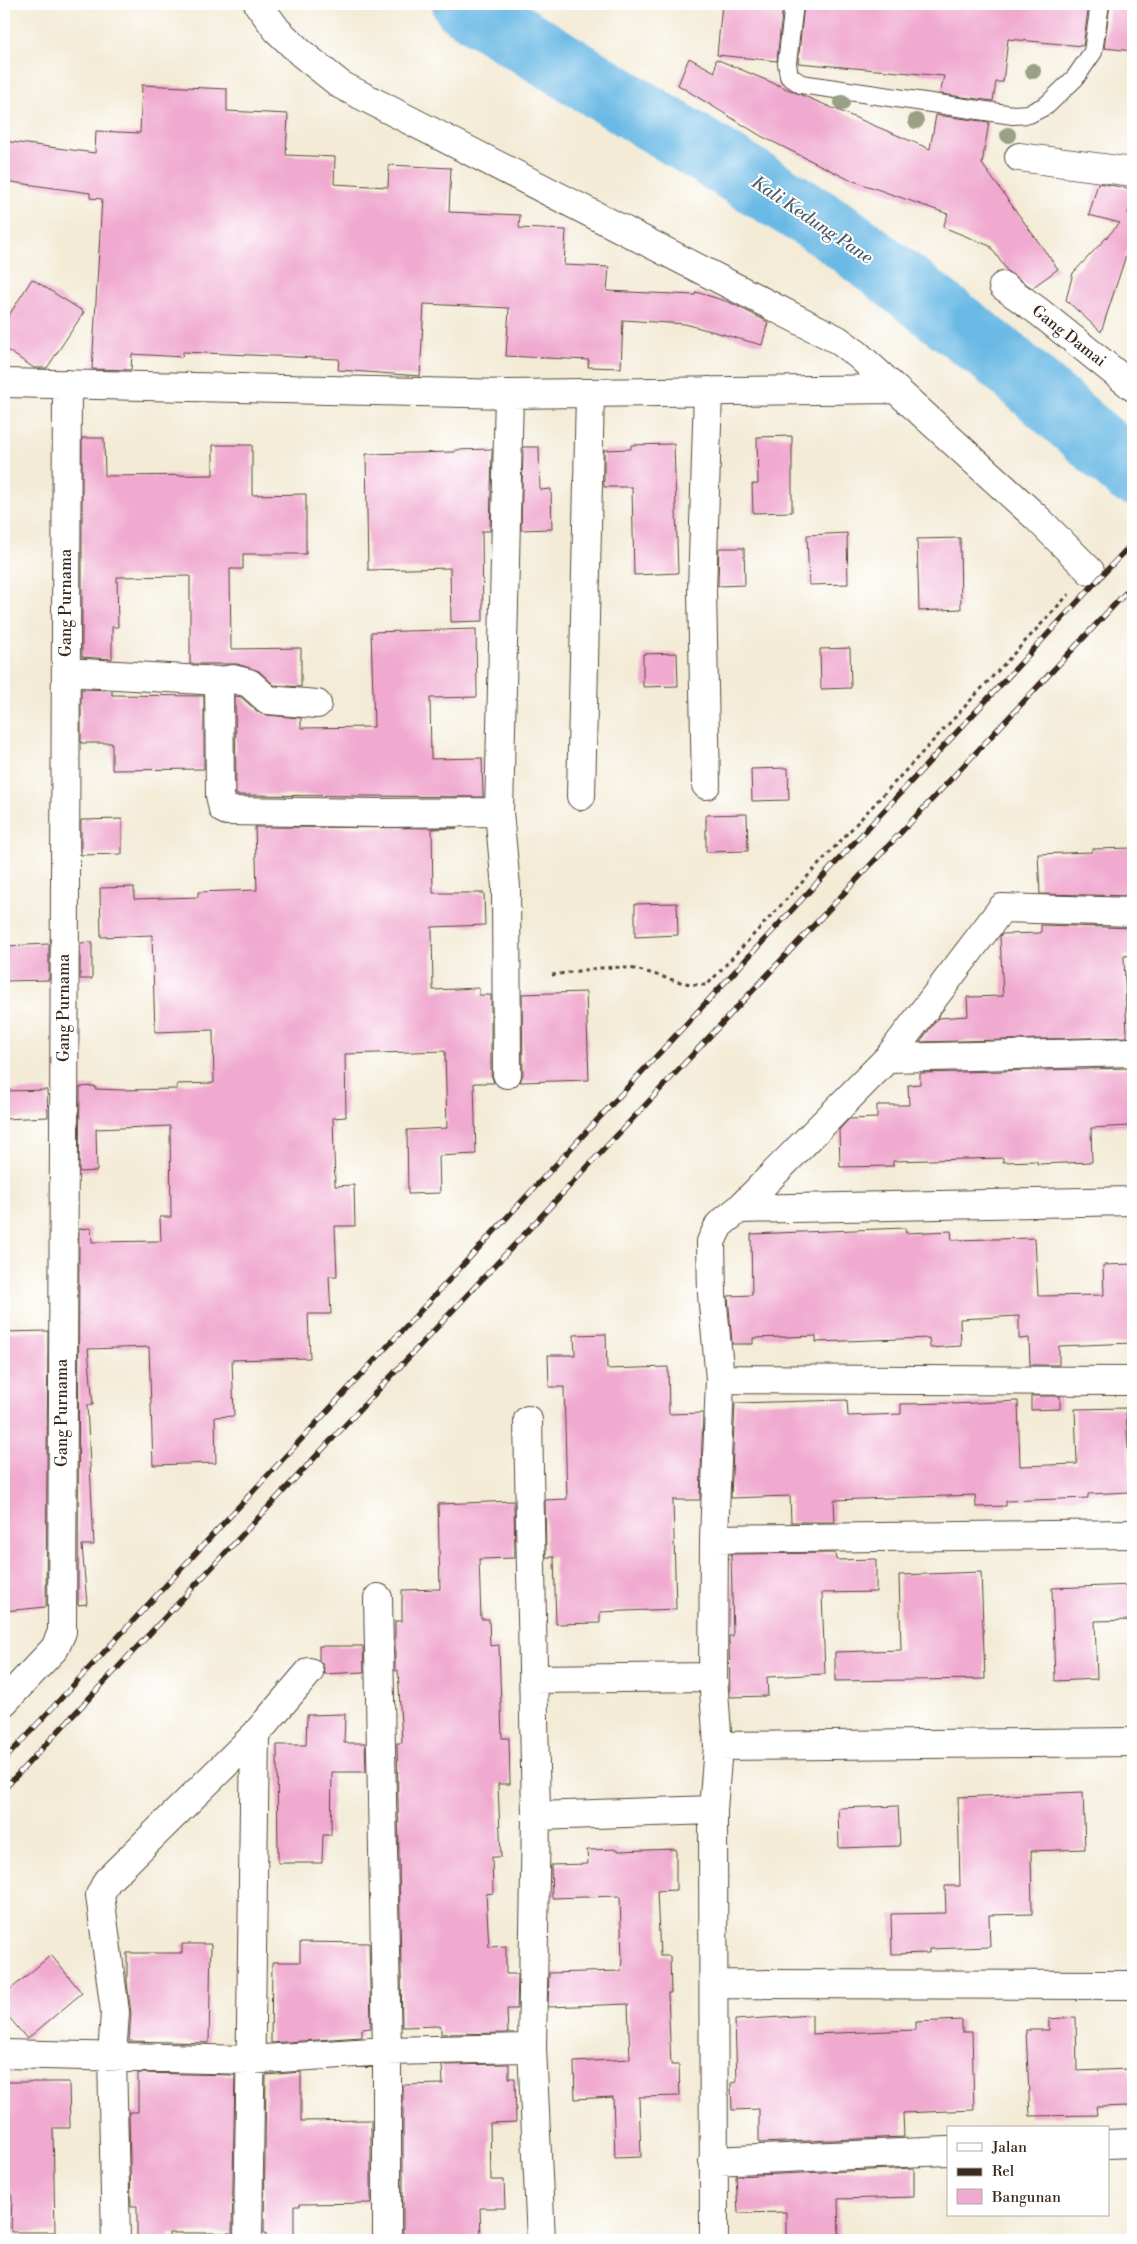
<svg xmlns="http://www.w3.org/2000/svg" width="1137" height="2244" font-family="'Libre Bodoni',serif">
  <rect width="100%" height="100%" fill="#fff"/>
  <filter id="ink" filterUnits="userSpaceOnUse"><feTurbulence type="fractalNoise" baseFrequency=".02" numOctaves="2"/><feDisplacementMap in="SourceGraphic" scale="10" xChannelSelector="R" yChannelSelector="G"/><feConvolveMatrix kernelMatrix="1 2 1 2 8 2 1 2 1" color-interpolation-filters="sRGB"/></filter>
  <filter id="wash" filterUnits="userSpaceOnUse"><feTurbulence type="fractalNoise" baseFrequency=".0096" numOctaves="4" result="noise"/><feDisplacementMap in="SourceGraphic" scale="20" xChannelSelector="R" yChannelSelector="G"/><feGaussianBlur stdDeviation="1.12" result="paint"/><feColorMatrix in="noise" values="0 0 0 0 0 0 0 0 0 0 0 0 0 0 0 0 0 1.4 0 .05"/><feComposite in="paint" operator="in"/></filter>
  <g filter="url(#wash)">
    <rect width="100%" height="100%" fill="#f3ebd6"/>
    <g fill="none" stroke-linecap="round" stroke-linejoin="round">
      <path stroke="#6ab9e5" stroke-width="64" d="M464,4L836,232L1004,361L1133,474"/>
    </g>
    <g id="blocks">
      <path fill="#f0a9cf" d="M722,4H783L777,61L717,55Z
        M804,4H1089L1083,46L1008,39L1003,82H996L993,101L940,94L944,76L798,63Z
        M1110,4H1133V51L1104,48Z
        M689,58L715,72L716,59L930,149L936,115L989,122L982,164L1058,269L1032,288L1008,272L990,246L943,227L948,214L848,179L761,136L678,85Z
        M142,85L227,89V111L288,114L286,155L335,157L334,184L388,187L389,165L451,168L449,212L520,215L519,228L566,230L564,265L609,267L607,291L695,295L696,292L729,302L768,322L762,345L685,324L623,320L621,368L588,367L589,360L506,356L509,308L424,304L420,376L338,370L339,359L183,352L182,357L132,354L131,370L92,369L102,199L90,198V193L4,181V141L95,153L96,131L140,133Z
        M1098,183L1133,189L1128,214L1133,209V234L1101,332L1066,300L1073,273L1120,223L1089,215Z
        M32,279L84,312L47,368H34L4,348V323Z
        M792,436V512L753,513L752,484H758L757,437Z
        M82,438H104L105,476L213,475V445H252V495L306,494V554H243V569H230L231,649L301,648V687L274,685L259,671L237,664H190V576L117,577L118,627H112V659L82,657Z
        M674,444L678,573L634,575L632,487H604V450L631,449V445Z
        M523,447H539L540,490L551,489L552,529L521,530Z
        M492,449L490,531H482L483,621L451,622L450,568L368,570L366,454L455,452V450Z
        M847,533L848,584L809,585L807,535Z
        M960,538L961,609L919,611L917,539Z
        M719,548H744L745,585L718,586Z
        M476,629L477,697L430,698L431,759L482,758L483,797L236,795L235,696L241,697L258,712L266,715L301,718V728L374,727L371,632Z
        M850,648L851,688L821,689L820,649Z
        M677,653L678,686L643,687V654Z
        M81,689L112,690V695L204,696V769L112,770V743H81Z
        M788,768L789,800L752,801L751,769Z
        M747,814L748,851L706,852V815Z
        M122,819V854L81,855V820Z
        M255,827L457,828L432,829L433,893H484L485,925L432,927L433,990L479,988V995H491V1074L494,1083H474L476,1154L439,1156L440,1193L408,1194L407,1130L447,1128L445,1051L345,1054L346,1117L333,1118L335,1186L354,1185L355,1226H335L337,1276H329L331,1314H308L310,1358L232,1360L234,1416L215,1417L216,1463L153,1465L149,1347L88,1349L93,1405H87L94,1545H82L87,1604L78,1605L79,1229L91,1228L92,1242L161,1241L160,1217H171L170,1126L96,1129L97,1171L79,1172L80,1087L95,1086V1089L122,1090L177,1089V1084L214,1083L213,1030L155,1032L152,935L101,937L100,888L134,887V899L198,897V892L257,890Z
        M1133,848V896L1040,894L1038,854L1092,852V849Z
        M677,903L678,935L635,937V904Z
        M1041,925L1133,928V955L1124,956L1127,1037L920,1042L938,1018L968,1016L967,997L1003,996L1000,936L1002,934L1041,933Z
        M92,942V979H80V943Z
        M49,944V980L4,981V946Z
        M586,992L589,1080L520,1082L523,1074L522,994Z
        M1129,1068L1130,1126L1091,1128L1092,1162L1037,1164V1161L1003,1162V1158L893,1161V1166L840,1167L839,1130L849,1119L877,1118V1105H909L908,1085L920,1084V1073Z
        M47,1090L48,1117L4,1119V1091Z
        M905,1228L906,1233L951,1231L952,1240L1035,1238L1038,1296L1104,1295L1103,1265L1133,1264V1343L1059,1346V1365H1030L1029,1338L1019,1339V1316L960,1319L961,1346L930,1348L929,1338L816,1342V1336L753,1338V1344H732L728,1296L752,1295L751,1234Z
        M48,1331L46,1607L4,1611V1550H6L4,1519V1332Z
        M606,1334L607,1369L668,1367L669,1414L703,1413L700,1500H673L676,1609L600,1612V1623L556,1624L554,1557H546L545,1500L567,1499L564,1387H549L548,1355H575L574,1335Z
        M1031,1396H1060V1409L1031,1410Z
        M847,1400L848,1416L901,1414V1404L953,1403V1404L1018,1401L1020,1466L1077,1464L1075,1409L1126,1408L1130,1492L1088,1494V1498L1006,1501V1506L976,1507L975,1495L834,1500L835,1522H791L790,1496L731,1498L735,1403Z
        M514,1501L515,1558L479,1559L481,1619H489L490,1646L499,1645L502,1738H509L510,1784H498L501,1857H492L493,1893L486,1894L489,1947L506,1946V1974H518L517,2009H507L508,2033L441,2034V2026L402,2027L397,1743H402L398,1670L395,1671V1621H402V1590L440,1589L438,1504Z
        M835,1553L836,1560L876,1559V1592L822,1593L825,1674L767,1677L768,1696L730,1697L729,1636H733L731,1554Z
        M981,1572L985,1679L835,1681V1652L901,1650L899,1575Z
        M1133,1585V1620L1095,1621L1097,1679L1055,1681L1052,1588Z
        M319,1646H363L364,1672L324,1674V1666L319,1660Z
        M345,1714L344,1743H365L366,1772H332L331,1835H323L322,1863H278L277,1745H306L307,1715Z
        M1083,1792L1085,1849L1031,1851L1032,1914L989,1915L990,1947L929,1949V1953L892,1954L891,1914L946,1913L945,1886H960L958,1797Z
        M898,1806L900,1846L839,1848L838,1808Z
        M618,1849V1851L676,1849V1890L657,1891L660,1956H670L671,1993H668L671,2065H679L680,2096L639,2097L641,2157L615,2158L613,2097L575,2099L574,2062L630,2059L628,2004L548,2007L549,1973L621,1971L622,1958L620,1896L552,1898L551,1865L588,1864L587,1850Z
        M300,1942L369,1943L371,2028L362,2029V2037L271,2043L272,1962H300Z
        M182,1944H211L209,2043L129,2041L131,2013L127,1982V1953H182Z
        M51,1955L82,1993L27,2039L4,2011V1995Z
        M812,2015V2034L916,2030V2022L962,2020V2032H972L974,2110L903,2113L904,2137L759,2143V2109L732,2110L731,2083L737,2082L735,2020Z
        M1076,2017L1077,2071L1129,2069L1130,2106L1096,2107L1097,2115L1030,2116L1026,2030H1049V2019Z
        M509,2064V2078H515L516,2122L490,2123L491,2180H504L505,2208H480L481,2240H403V2085L443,2084L442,2065Z
        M301,2072V2121L371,2120V2203L300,2204V2206H294V2238H266V2233H264L266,2075Z
        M138,2073L235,2075L232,2233H169V2240H137V2206H131L129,2112H138Z
        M4,2082H69L70,2128H53L55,2232H11L12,2194H4Z
        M914,2168V2197L838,2199L839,2240H786V2212L738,2213L736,2176Z"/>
    </g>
  </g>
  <g filter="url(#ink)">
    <use href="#blocks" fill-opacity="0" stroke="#57473a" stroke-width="1"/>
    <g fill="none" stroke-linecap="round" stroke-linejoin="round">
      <g stroke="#57473a" stroke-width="20">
        <path id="service" d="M794,4L787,63L789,76L801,84L1013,115L1029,114L1047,105L1075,78L1093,52L1100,4"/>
      </g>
      <g stroke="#57473a" stroke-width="30">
        <path id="minor" d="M258,4L277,30L301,53L341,85L838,340L857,354L1037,518L1090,571
          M1019,157L1133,172
          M1003,286L1038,311L1133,387
          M4,383L509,394L894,389
          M66,672L219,681L220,795L223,809L227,811L379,813L499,812
          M219,681L233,679L249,683L268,700L317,704
          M706,785L702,592L708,391
          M581,796L590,393
          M888,1058L1133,1052
          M507,1074L506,887L499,812L509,394
          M739,1209L1133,1201
          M720,1379L1133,1381
          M528,1420L536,1816L532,2048L541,2240
          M714,1539L1133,1534
          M378,1598L387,2051V2240
          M533,1679L713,1677
          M4,1702L55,1648L62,1632L67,384
          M718,1746L1133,1742
          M536,1816L713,1810
          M714,1984L1133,1985
          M4,2054L249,2060L387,2051L532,2048
          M1108,2144L1133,2143
          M713,2161L948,2151
          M116,2240L112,2056L115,2012L100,1895L107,1881L255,1735L309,1672
          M248,2240L255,1735
          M714,2240L713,1810L718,1746L713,1677L714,1539L720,1379L712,1294L711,1242L719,1225L739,1209L888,1058L1002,908L1133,912"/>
      </g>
      <path stroke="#57473a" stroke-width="3" stroke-dasharray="4 4" stroke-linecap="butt" d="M552,975C576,972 603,965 627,968C654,971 678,986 707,985L1069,594"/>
      <use href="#service" stroke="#fff" stroke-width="18"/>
      <use href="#minor" stroke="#fff" stroke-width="28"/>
      <g stroke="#3b2a1e" stroke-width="5.5">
        <path id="rail" d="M4,1760L1133,542
          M4,1789L1133,585"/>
      </g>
      <use href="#rail" stroke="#fff" stroke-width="4" stroke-dasharray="11" stroke-linecap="butt"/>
    </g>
    <g fill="#9a9f85">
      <circle cx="1033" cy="71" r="8"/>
      <circle cx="842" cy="103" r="8"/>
      <circle cx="916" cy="121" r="8"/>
      <circle cx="1008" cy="135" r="8"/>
    </g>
  </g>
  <g text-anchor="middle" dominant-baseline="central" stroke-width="4" stroke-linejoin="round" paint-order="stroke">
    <g font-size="16" fill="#3b2a1e" stroke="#fff">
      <text transform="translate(1069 336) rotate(38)">Gang Damai</text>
      <text transform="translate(66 603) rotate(-90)">Gang Purnama</text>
      <text transform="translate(64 1008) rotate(-90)">Gang Purnama</text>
      <text transform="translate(62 1413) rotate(-90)">Gang Purnama</text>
    </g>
    <g font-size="18" font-style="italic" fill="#4b5c64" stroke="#fff">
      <text transform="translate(812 220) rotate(34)">Kali Kedung Pane</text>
    </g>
  </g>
  <rect width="1137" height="2244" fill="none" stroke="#fff" stroke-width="20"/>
  <rect x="947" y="2126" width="162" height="90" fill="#ffffff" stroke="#b1aaa5"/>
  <rect x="957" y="2143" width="25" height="8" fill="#ffffff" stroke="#b1aaa5"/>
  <text x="992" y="2152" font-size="15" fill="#3b2a1e">Jalan</text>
  <rect x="957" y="2168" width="25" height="8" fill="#3b2a1e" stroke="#b1aaa5"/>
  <text x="992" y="2176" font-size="15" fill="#3b2a1e">Rel</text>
  <rect x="957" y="2189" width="25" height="15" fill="#f0a9cf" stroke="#b1aaa5"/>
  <text x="992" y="2202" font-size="15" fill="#3b2a1e">Bangunan</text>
</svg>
